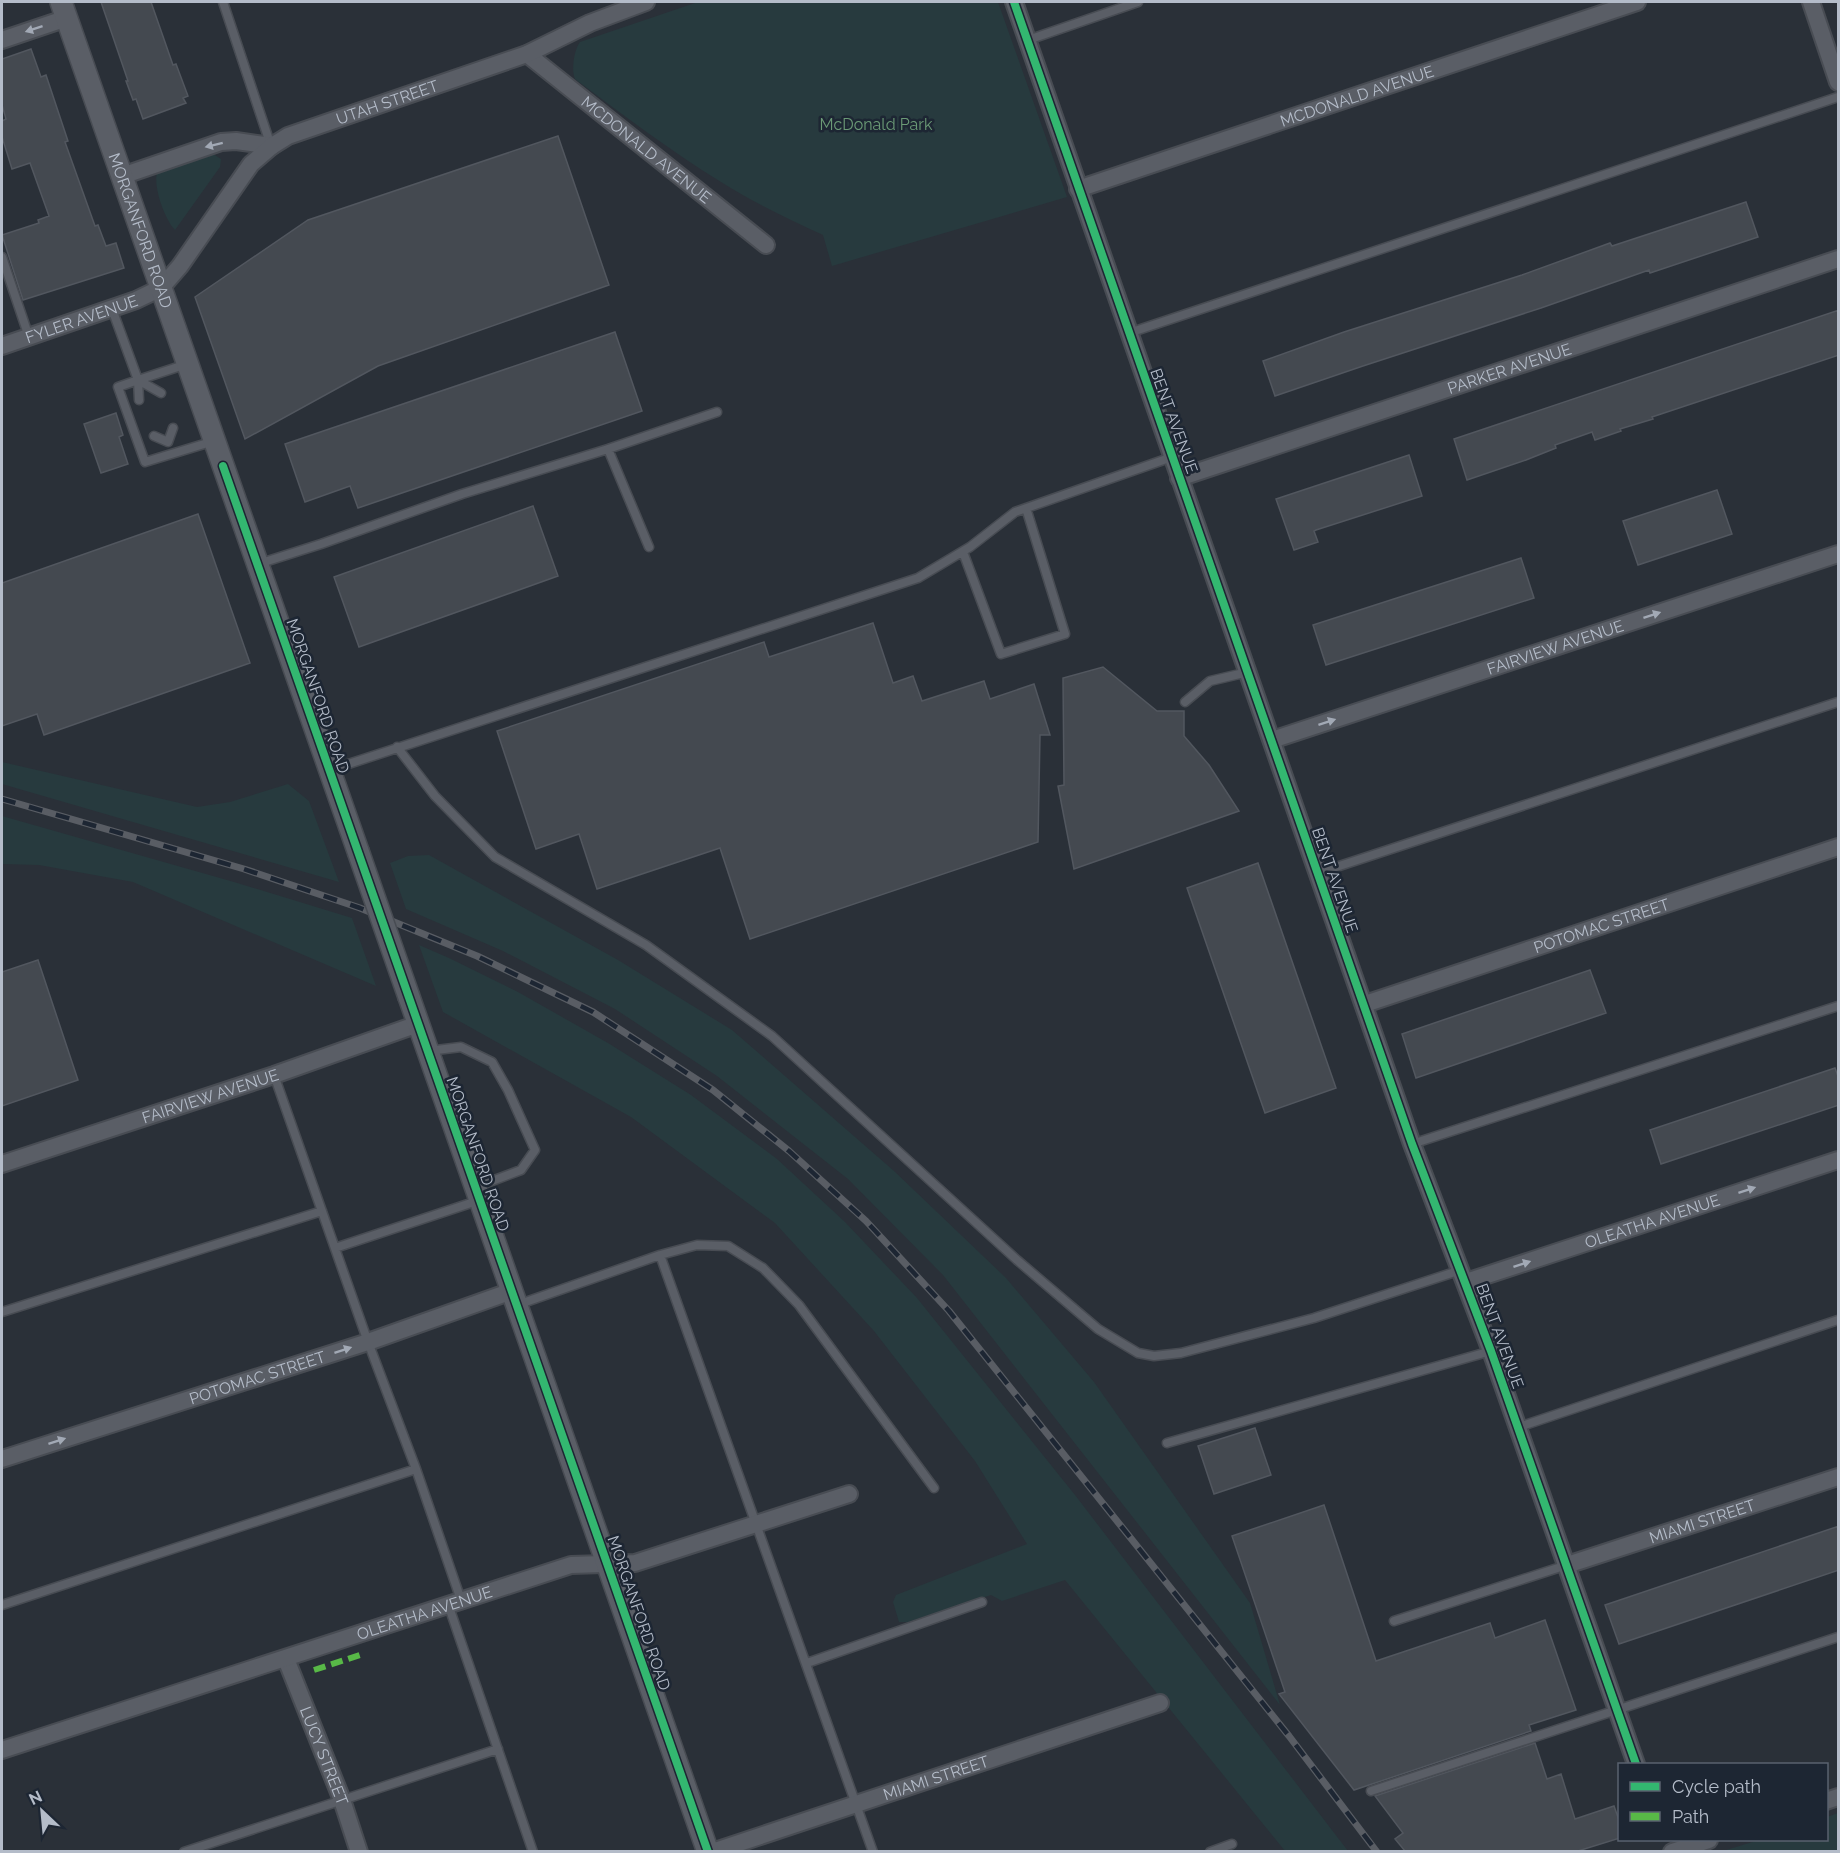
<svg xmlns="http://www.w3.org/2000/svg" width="1840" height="1853" font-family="Raleway,sans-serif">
  <rect width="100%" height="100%" fill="#2a3038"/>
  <path fill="#273a3e" d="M698,2H998L1067,197L832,266L823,235C789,219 754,203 721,182C671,151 623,115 575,79C571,70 574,50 580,42Z
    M213,154L221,159L220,167L175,230C165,220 153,187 157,173Z
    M2,762L197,807L230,802L288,784L309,801L339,882L2,784Z
    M2,816L234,882L352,918L376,986L133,882L39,865L2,864Z
    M429,855L618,960L732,1030L894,1171L1006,1278L1094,1382L1250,1603L1280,1705L943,1275L848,1179L717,1076L615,1009L503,951L406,909L390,863L408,856Z
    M419,945L449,958L518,992L608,1043L691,1095L777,1159L845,1222L917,1298L1075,1495L1348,1851H1285L1065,1580L1002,1601L991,1595L908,1622H899L893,1602L896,1595L1027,1544L975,1461L874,1331L775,1223L631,1117L443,1012Z
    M1838,1813V1851H1723L1759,1840H1826L1827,1817Z"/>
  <path fill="#444950" stroke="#52575f" stroke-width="1.5" d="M101,2H151L173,65L176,64L188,96L183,98L186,103L143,119L136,99L133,100L126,81H128Z
    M31,49L41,77L46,75L68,141L65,142L95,226L98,225L106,246L116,243L124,268L23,300L2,235L39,223L38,220L49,216L30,163L12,169L2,137V121L6,119L2,105V59Z
    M558,136L609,285L378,366L245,439L195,297L308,220Z
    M1746,202L1758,237L1650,273L1649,270L1541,308L1363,366L1275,396L1263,361L1344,332L1522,275L1610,243L1612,246Z
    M1839,310V355L1652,417L1653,419L1620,429L1621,431L1595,440L1592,432L1555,445L1556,448L1526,460L1467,480L1454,439Z
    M615,332L642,411L358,508L350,486L305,502L285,444Z
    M116,413L123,435L119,437L128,464L101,473L84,424Z
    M1409,455L1422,496L1316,530L1314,531L1318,542L1294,550L1276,499Z
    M1717,490L1732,534L1638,565L1623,521Z
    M533,506L558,576L359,647L334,577Z
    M198,514L250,663L44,735L37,714L2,726V583Z
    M1521,558L1534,598L1326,665L1313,625Z
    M873,623L893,683L913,676L922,701L984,681L990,699L1034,684L1050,735H1040L1038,842L750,939L720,848L597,889L579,834L536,849L497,731L764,642L769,657Z
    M1103,667L1157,711H1184V736L1209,765L1239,811L1074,869L1058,786L1064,785L1063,678Z
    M1258,863L1336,1088L1265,1113L1187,888Z
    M38,960L78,1080L2,1106V972Z
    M1590,970L1606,1013L1416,1078L1402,1034Z
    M1835,1068L1839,1079V1105L1661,1164L1650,1130Z
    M1255,1428L1271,1475L1214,1494L1198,1446Z
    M1324,1505L1376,1661L1490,1623L1495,1638L1545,1620L1576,1710L1529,1725L1531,1731L1354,1790L1279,1694L1285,1692L1232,1536Z
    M1839,1526V1570L1619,1644L1605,1605Z
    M1535,1743L1547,1779L1561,1774L1575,1819L1614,1806L1620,1823V1838L1578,1851H1405L1395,1839L1403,1833L1375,1796Z"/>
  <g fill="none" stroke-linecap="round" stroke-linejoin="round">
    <g stroke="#484c53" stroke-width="11">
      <path id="service" d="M223,2L271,146
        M1028,40L1138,2
        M2,257L29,337
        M112,309L138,380L187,364
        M1129,333L1838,97
        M138,380L118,387L145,462L214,441
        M139,400L138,380L161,393
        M154,436L168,442L173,428
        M608,449L649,547
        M963,552L1001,654L1065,634L1026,508
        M258,564L321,544L462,494L608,449L717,412
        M1185,702L1210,681L1248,672
        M397,747L435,796L495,857L646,945L772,1036L1017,1260L1098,1329L1138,1353L1154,1356L1181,1353L1314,1318L1461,1270
        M330,770L918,578L970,547L1015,512L1172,457
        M1318,873L1838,702
        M428,1051L461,1047L492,1062L508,1090L535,1150L521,1170L476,1187
        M274,1075L368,1342L416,1469L461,1600
        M1412,1144L1838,1006
        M335,1248L480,1200
        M660,1255L697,1245L728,1246L763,1268L799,1305L934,1488
        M517,1305L660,1255L873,1852
        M2,1312L322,1211
        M1519,1427L1838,1320
        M1167,1443L1491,1351
        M448,1604L533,1852
        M2,1605L416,1469
        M1394,1621L1567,1565
        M807,1663L982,1602
        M1371,1791L1838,1637
        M184,1852L498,1749
        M1210,1852L1232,1844"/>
    </g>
    <g stroke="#484c53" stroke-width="20">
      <g id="minor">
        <path d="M1014,2L1412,1144L1491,1351L1636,1764"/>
        <path d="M1811,2L1838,82"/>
        <path d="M2,40L67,18"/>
        <path id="s1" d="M527,54L766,245"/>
        <path d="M122,176L221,142L236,141L272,146"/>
        <path id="s2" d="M1078,189L1637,2"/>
        <path id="s3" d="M2,346L136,300L161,288L180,266L251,164L272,146L288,136L527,54L590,23L646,2"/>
        <path id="s4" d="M1179,478L1838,259"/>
        <path id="s5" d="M1272,740L1838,554"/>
        <path id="s6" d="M1365,1004L1838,847"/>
        <path id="s7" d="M2,1164L274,1075L418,1024"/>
        <path id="s8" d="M1466,1282L1838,1160"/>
        <path id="s9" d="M2,1459L368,1342L512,1291"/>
        <path id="s10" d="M1567,1565L1838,1477"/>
        <path id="s11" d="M286,1659L342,1800L359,1852"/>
        <path id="s12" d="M2,1750L571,1565L635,1563L849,1494"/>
        <path d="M1826,1801L1838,1797"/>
        <path id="s13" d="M712,1852L1160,1703"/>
        <path d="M1672,1852L1709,1840"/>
      </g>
    </g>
    <g stroke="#484c53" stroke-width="24">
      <g id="tertiary">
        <path id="s14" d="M61,2L358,851"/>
        <path d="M409,997L708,1852"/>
      </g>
    </g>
    <use href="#service" stroke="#5a5e66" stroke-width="8"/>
    <use href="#minor" stroke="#5a5e66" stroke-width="16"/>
    <use href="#tertiary" stroke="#5a5e66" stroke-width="21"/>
    <g stroke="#595d64" stroke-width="7">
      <path id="rail" d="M2,799L244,869L360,908L477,956L593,1012L713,1090L789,1151L866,1221L949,1311L1289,1736L1377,1852"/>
    </g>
    <use href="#rail" stroke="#1d2633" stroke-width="4.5" stroke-dasharray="14" stroke-linecap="butt"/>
    <g stroke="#484c53" stroke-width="24" stroke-linecap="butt">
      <path id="tertiary-bridge" d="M358,851L409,997"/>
    </g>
    <use href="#tertiary-bridge" stroke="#5a5e66" stroke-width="21"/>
    <path stroke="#58b947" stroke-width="6" stroke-dasharray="12 6" stroke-linecap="butt" d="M314,1670L363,1654"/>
    <g stroke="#1d2633" stroke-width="11">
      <path id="cycleway" d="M1014,2L1412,1144L1491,1351L1636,1764
        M223,466L708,1852"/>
    </g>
    <use href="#cycleway" stroke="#33b770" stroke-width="8"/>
  </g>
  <defs><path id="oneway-solid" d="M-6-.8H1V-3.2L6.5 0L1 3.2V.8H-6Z" transform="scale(1.5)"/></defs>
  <g fill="#a2a9b5">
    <use href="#oneway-solid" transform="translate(34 29) rotate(162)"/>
    <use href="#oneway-solid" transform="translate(214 145) rotate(166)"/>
    <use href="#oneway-solid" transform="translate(1652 615) rotate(-18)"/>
    <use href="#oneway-solid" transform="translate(1327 722) rotate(-18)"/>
    <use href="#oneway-solid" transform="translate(1747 1190) rotate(-18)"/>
    <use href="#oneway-solid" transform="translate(1522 1264) rotate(-18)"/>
    <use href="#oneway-solid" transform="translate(343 1350) rotate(-18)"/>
    <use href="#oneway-solid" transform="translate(57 1441) rotate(-18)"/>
  </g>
  <g text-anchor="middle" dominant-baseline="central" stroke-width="5" stroke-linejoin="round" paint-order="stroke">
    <g font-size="16" fill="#b4bcc9" stroke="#1d2633">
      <text stroke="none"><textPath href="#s2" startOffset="294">MCDONALD AVENUE</textPath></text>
      <text stroke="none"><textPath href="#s3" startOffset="474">UTAH STREET</textPath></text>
      <text stroke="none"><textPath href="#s1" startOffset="153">MCDONALD AVENUE</textPath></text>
      <text stroke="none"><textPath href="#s14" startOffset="242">MORGANFORD ROAD</textPath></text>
      <text stroke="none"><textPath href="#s3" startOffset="84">FYLER AVENUE</textPath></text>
      <text stroke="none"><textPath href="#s4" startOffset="348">PARKER AVENUE</textPath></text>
      <text transform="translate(1174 421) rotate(70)">BENT AVENUE</text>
      <text stroke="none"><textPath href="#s5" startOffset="298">FAIRVIEW AVENUE</textPath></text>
      <text transform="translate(318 696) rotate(71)">MORGANFORD ROAD</text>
      <text transform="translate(1335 880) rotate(71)">BENT AVENUE</text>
      <text stroke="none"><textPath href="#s6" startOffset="249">POTOMAC STREET</textPath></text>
      <text stroke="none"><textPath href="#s7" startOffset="219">FAIRVIEW AVENUE</textPath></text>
      <text transform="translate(478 1154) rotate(71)">MORGANFORD ROAD</text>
      <text stroke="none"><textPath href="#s8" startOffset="196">OLEATHA AVENUE</textPath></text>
      <text transform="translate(1500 1336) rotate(70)">BENT AVENUE</text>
      <text stroke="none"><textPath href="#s9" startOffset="268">POTOMAC STREET</textPath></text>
      <text stroke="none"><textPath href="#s10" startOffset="142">MIAMI STREET</textPath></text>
      <text stroke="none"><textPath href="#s12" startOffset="444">OLEATHA AVENUE</textPath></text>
      <text transform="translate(639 1613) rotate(71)">MORGANFORD ROAD</text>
      <text stroke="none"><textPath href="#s11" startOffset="104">LUCY STREET</textPath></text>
      <text stroke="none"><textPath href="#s13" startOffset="236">MIAMI STREET</textPath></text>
    </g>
    <g font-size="16" fill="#6b9a76" stroke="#1d2633">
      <text x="876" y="124">McDonald Park</text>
    </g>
  </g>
  <rect width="1840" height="1853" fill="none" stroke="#b4bcc9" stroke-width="6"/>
  <rect x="1618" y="1763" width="210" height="78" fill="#1d2633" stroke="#59626f" stroke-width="1.5"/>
  <rect x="1630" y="1782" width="30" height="9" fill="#33b770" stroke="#59626f" stroke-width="1.5"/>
  <text x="1672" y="1793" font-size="18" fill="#b4bcc9">Cycle path</text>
  <rect x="1630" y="1812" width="30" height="9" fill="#58b947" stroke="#59626f" stroke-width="1.5"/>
  <text x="1672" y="1823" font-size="18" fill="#b4bcc9">Path</text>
  <g transform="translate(42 1811) rotate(334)" stroke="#1d2633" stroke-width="4.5" paint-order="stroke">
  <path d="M0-4.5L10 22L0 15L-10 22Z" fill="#b4bcc9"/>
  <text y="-9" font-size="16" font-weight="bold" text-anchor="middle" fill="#b4bcc9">N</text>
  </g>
</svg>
